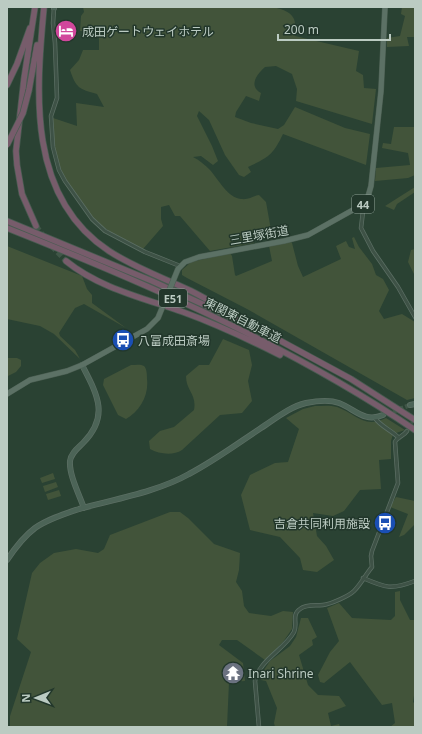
<svg xmlns="http://www.w3.org/2000/svg" width="422" height="734" font-family="'Noto Sans','Noto Sans JP',sans-serif">
  <rect width="100%" height="100%" fill="#2a4233"/>
  <path fill="#42543a" d="M83,7H271C280,8 295,12 295,24C295,29 293,31 295,36L359,51L356,71L363,75L364,88L376,89L372,124L296,101L297,89L292,74L276,66L265,67C257,74 248,86 261,93L259,101L246,96L236,112L235,117L251,123L278,129L284,125L295,107L345,128L370,134L366,165L283,134C273,155 269,157 248,167L251,172L244,177L239,175L225,155L209,120L199,111L197,116L212,146L218,161L213,165L201,156L193,157C199,160 205,165 210,170C218,179 228,198 241,199C249,200 253,196 259,195L266,202L271,230L254,234V243L210,251L180,216H175L169,205L161,207V219L163,226L143,249C128,242 112,235 100,224C81,208 61,177 55,152C53,141 54,129 53,118L77,126L76,103L104,107L97,94C79,89 76,88 70,70L79,60L83,50H99V31H80L81,16L84,12Z
    M402,7H415V37H407L409,46L387,47V38L400,36L405,16L401,14Z
    M415,104V175L408,178L375,181L376,168L410,165L408,153L382,148L383,143L391,144L394,127H415Z
    M415,187V192L397,204L394,210L385,206Z
    M354,237L359,247L372,264L376,275L383,279L389,290L379,311L384,319L402,314L415,322V398L407,400L247,309L187,278L182,275V270L191,262L230,253L232,256L235,275L236,276L272,261L269,246L290,241L292,243L298,266L303,277L341,259L336,246L346,241L349,247L355,249L352,238Z
    M7,246L82,276L87,289L92,295V303L126,328L84,304L75,308L59,333L60,336L75,350L80,359L54,334L40,326L7,319Z
    M415,249V276L408,262L411,250Z
    M223,339L249,350L252,365L248,381L252,401L242,413L220,415L182,450C173,456 159,454 150,449L149,441L160,431L174,427L194,410C197,394 186,391 186,376L199,365H209Z
    M7,355L8,358H17L21,360V366L16,372L8,376Z
    M131,365C135,365 141,364 144,366C147,369 147,375 147,379C149,395 140,411 126,419L118,415L103,385L104,379Z
    M315,406C322,406 330,405 337,407C357,414 363,429 386,418L405,430L393,434L391,441V459L379,460L381,489L360,490L344,511L333,516L313,513L317,536L326,546L334,560L317,572L303,570L300,558L280,537L250,530L241,495L250,475L275,463L288,462L299,429L286,418L303,409Z
    M53,473L55,479L42,483L40,478Z
    M56,482L58,487L45,492L43,486Z
    M59,490L61,496L48,500L46,494Z
    M396,497L415,501V524L404,535L399,537L408,514L390,507Z
    M170,512H180L188,518L214,544L240,553L239,570L236,582L242,591L244,606L249,613L271,616L283,611L293,612L292,629L283,642L265,660L237,640H222L219,645L243,663L245,681L229,682L227,727H10V716L31,652L17,639L32,573L40,563L54,553L76,549L98,553L104,549L110,535Z
    M400,591V600L410,620H415V689L413,702L415,704V727H390L395,723L392,703L382,705L350,662L324,683L320,682L318,675L330,652L339,641L327,608L339,603L352,618L391,620L395,616V592Z
    M301,618H308L317,637L312,640L313,645L299,655L308,685L318,695L339,696L346,706L328,713L331,726L339,724L340,727H275L274,723L277,708L266,681L261,680L260,676L270,661L290,646L296,637Z"/>
  <g fill="none" stroke-linecap="round" stroke-linejoin="round">
    <path stroke="#405748" stroke-width="3" stroke-dasharray="3 1.5" stroke-linecap="butt" d="M407,431L415,417"/>
    <path stroke="#405748" stroke-width="4.5" stroke-dasharray="4.5 2" stroke-linecap="butt" d="M387,414L410,405"/>
    <path stroke="#405748" stroke-width="5.5" stroke-dasharray="5.5 3" stroke-linecap="butt" d="M36,226L47,241L66,261"/>
    <g stroke="#5c6f64" stroke-width="4.5">
      <path id="street" d="M54,8L53,23L55,43L57,98L51,116L53,147L59,170L65,181L92,219L105,231L145,252L180,266
        M364,203L361,228L373,251L398,287L415,317
        M375,418C380,426 391,430 399,438
        M363,578C386,588 391,590 415,581
        M259,727L255,681C259,660 284,650 294,632C298,624 291,615 300,609C307,604 315,606 323,605C331,604 349,596 354,591C361,584 366,574 372,567L371,556L372,551L398,483L395,442C397,437 404,436 407,431"/>
    </g>
    <g stroke="#5c6f64" stroke-width="6">
      <path id="secondary" d="M54,8V7
        M82,365C97,394 110,416 83,443C78,448 71,453 70,461C69,475 79,494 84,508
        M410,405L415,404
        M7,560C15,548 23,537 35,528C48,519 64,514 79,509C115,499 157,492 189,474C214,461 237,444 261,428C275,419 289,407 306,403C316,401 328,399 339,403C355,409 364,423 383,415"/>
    </g>
    <g stroke="#4b5e52" stroke-width="6">
      <path id="primary" d="M178,269L185,262L199,257L284,241L308,235L360,206L367,200L371,186L381,91L385,7
        M7,394L30,380L67,371L82,365L147,329L158,318"/>
    </g>
    <g stroke="#485c51" stroke-width="7">
      <path id="highway" d="M35,7L24,79L16,151L17,165L22,194L36,226
        M44,7C36,93 27,197 109,251C135,268 164,278 191,291C205,298 218,306 231,313
        M7,85L17,64L30,28
        M29,90L37,45
        M7,221L152,281L266,333L351,379L415,420
        M7,228C148,284 289,345 415,430
        M66,261C99,288 143,298 183,312C216,324 248,339 280,355"/>
    </g>
    <use href="#street" stroke="#3e5246" stroke-width="3"/>
    <use href="#secondary" stroke="#4c6457" stroke-width="4.5"/>
    <use href="#primary" stroke="#5c7165" stroke-width="5"/>
    <use href="#highway" stroke="#775c6b" stroke-width="5.5"/>
    <g stroke="#4b5e52" stroke-width="6" stroke-linecap="butt">
      <path id="primary-bridge" d="M158,318L178,269"/>
    </g>
    <g stroke="#485c51" stroke-width="7" stroke-linecap="butt">
      <path id="highway-bridge" d="M7,145L23,113L29,90"/>
    </g>
    <use href="#primary-bridge" stroke="#5c7165" stroke-width="5"/>
    <use href="#highway-bridge" stroke="#775c6b" stroke-width="5.5"/>
  </g>
  <defs>
    <g id="hotel-disc" transform="scale(1.15)"><circle r="9.5" fill="#d1479c" stroke="#22372b"/><path d="M-6-4.5h1.5V1H6V5H4.5V3h-9V5H-6ZM-4 0a1.8 1.8 0 1 1 3.6 0ZM.5 0V-2.5h3Q6-2.5 6 0Z" fill="#fff"/></g>
    <g id="bus-disc" transform="scale(1.15)"><circle r="9.5" fill="#1a4fb4" stroke="#22372b"/><path d="M-5-6H5V4H4V6H2V4H-2V6H-4V4H-5ZM-3.5-4V0h7V-4ZM-3.5 1.2v1.5H-2V1.2ZM2 1.2v1.5H3.5V1.2Z" fill="#fff"/></g>
    <g id="temple-disc" transform="scale(1.15)"><circle r="9.5" fill="#6b7280" stroke="#22372b"/><path d="M0-6L5-2H3V0L6.5 2.5H4V6H1.5V3h-3V6H-4V2.5H-6.5L-3 0V-2H-5Z" fill="#fff"/></g>
  </defs>
  <g fill-rule="evenodd">
    <use href="#hotel-disc" x="66" y="31"/>
    <use href="#bus-disc" x="123" y="340"/>
    <use href="#bus-disc" x="385" y="523"/>
    <use href="#temple-disc" x="233" y="673"/>
  </g>
  <g text-anchor="middle" dominant-baseline="central" stroke-width="3" stroke-linejoin="round" paint-order="stroke">
    <g fill="#22372b" stroke="#8d9f95" stroke-width="1">
      <rect x="352" y="195" width="22" height="18" rx="3"/>
      <rect x="159" y="289" width="28" height="18" rx="3"/>
    </g>
    <g font-size="11" font-weight="bold" fill="#bbcbc2">
      <text x="363" y="204">44</text>
      <text x="173" y="298">E51</text>
    </g>
    <g font-size="12" fill="#bbcbc2" stroke="#22372b" text-anchor="start">
      <text x="82" y="31">成田ゲートウェイホテル</text>
      <text x="138" y="340">八富成田斎場</text>
      <text x="370" y="523" text-anchor="end">吉倉共同利用施設</text>
      <text x="248" y="673">Inari Shrine</text>
    </g>
    <g font-size="12" fill="#bbcbc2" stroke="#22372b">
      <text transform="translate(259 235) rotate(-10)">三里塚街道</text>
      <text transform="translate(243 320) rotate(27)">東関東自動車道</text>
    </g>
  </g>
  <rect width="422" height="734" fill="none" stroke="#bbcbc2" stroke-width="16"/>
  <g transform="translate(36 698) rotate(269)" stroke="#22372b" stroke-width="3" paint-order="stroke">
  <path d="M0-3L7 15L0 10L-7 15Z" fill="#bbcbc2"/>
  <text y="-6" font-size="11" font-weight="bold" text-anchor="middle" fill="#bbcbc2">N</text>
  </g>
  <path d="M278 34v6h112v-6" fill="none" stroke="#bbcbc2" stroke-width="2"/>
  <text x="284" y="34" font-size="12" fill="#bbcbc2" stroke="#22372b" stroke-width="3" paint-order="stroke">200 m</text>
</svg>
